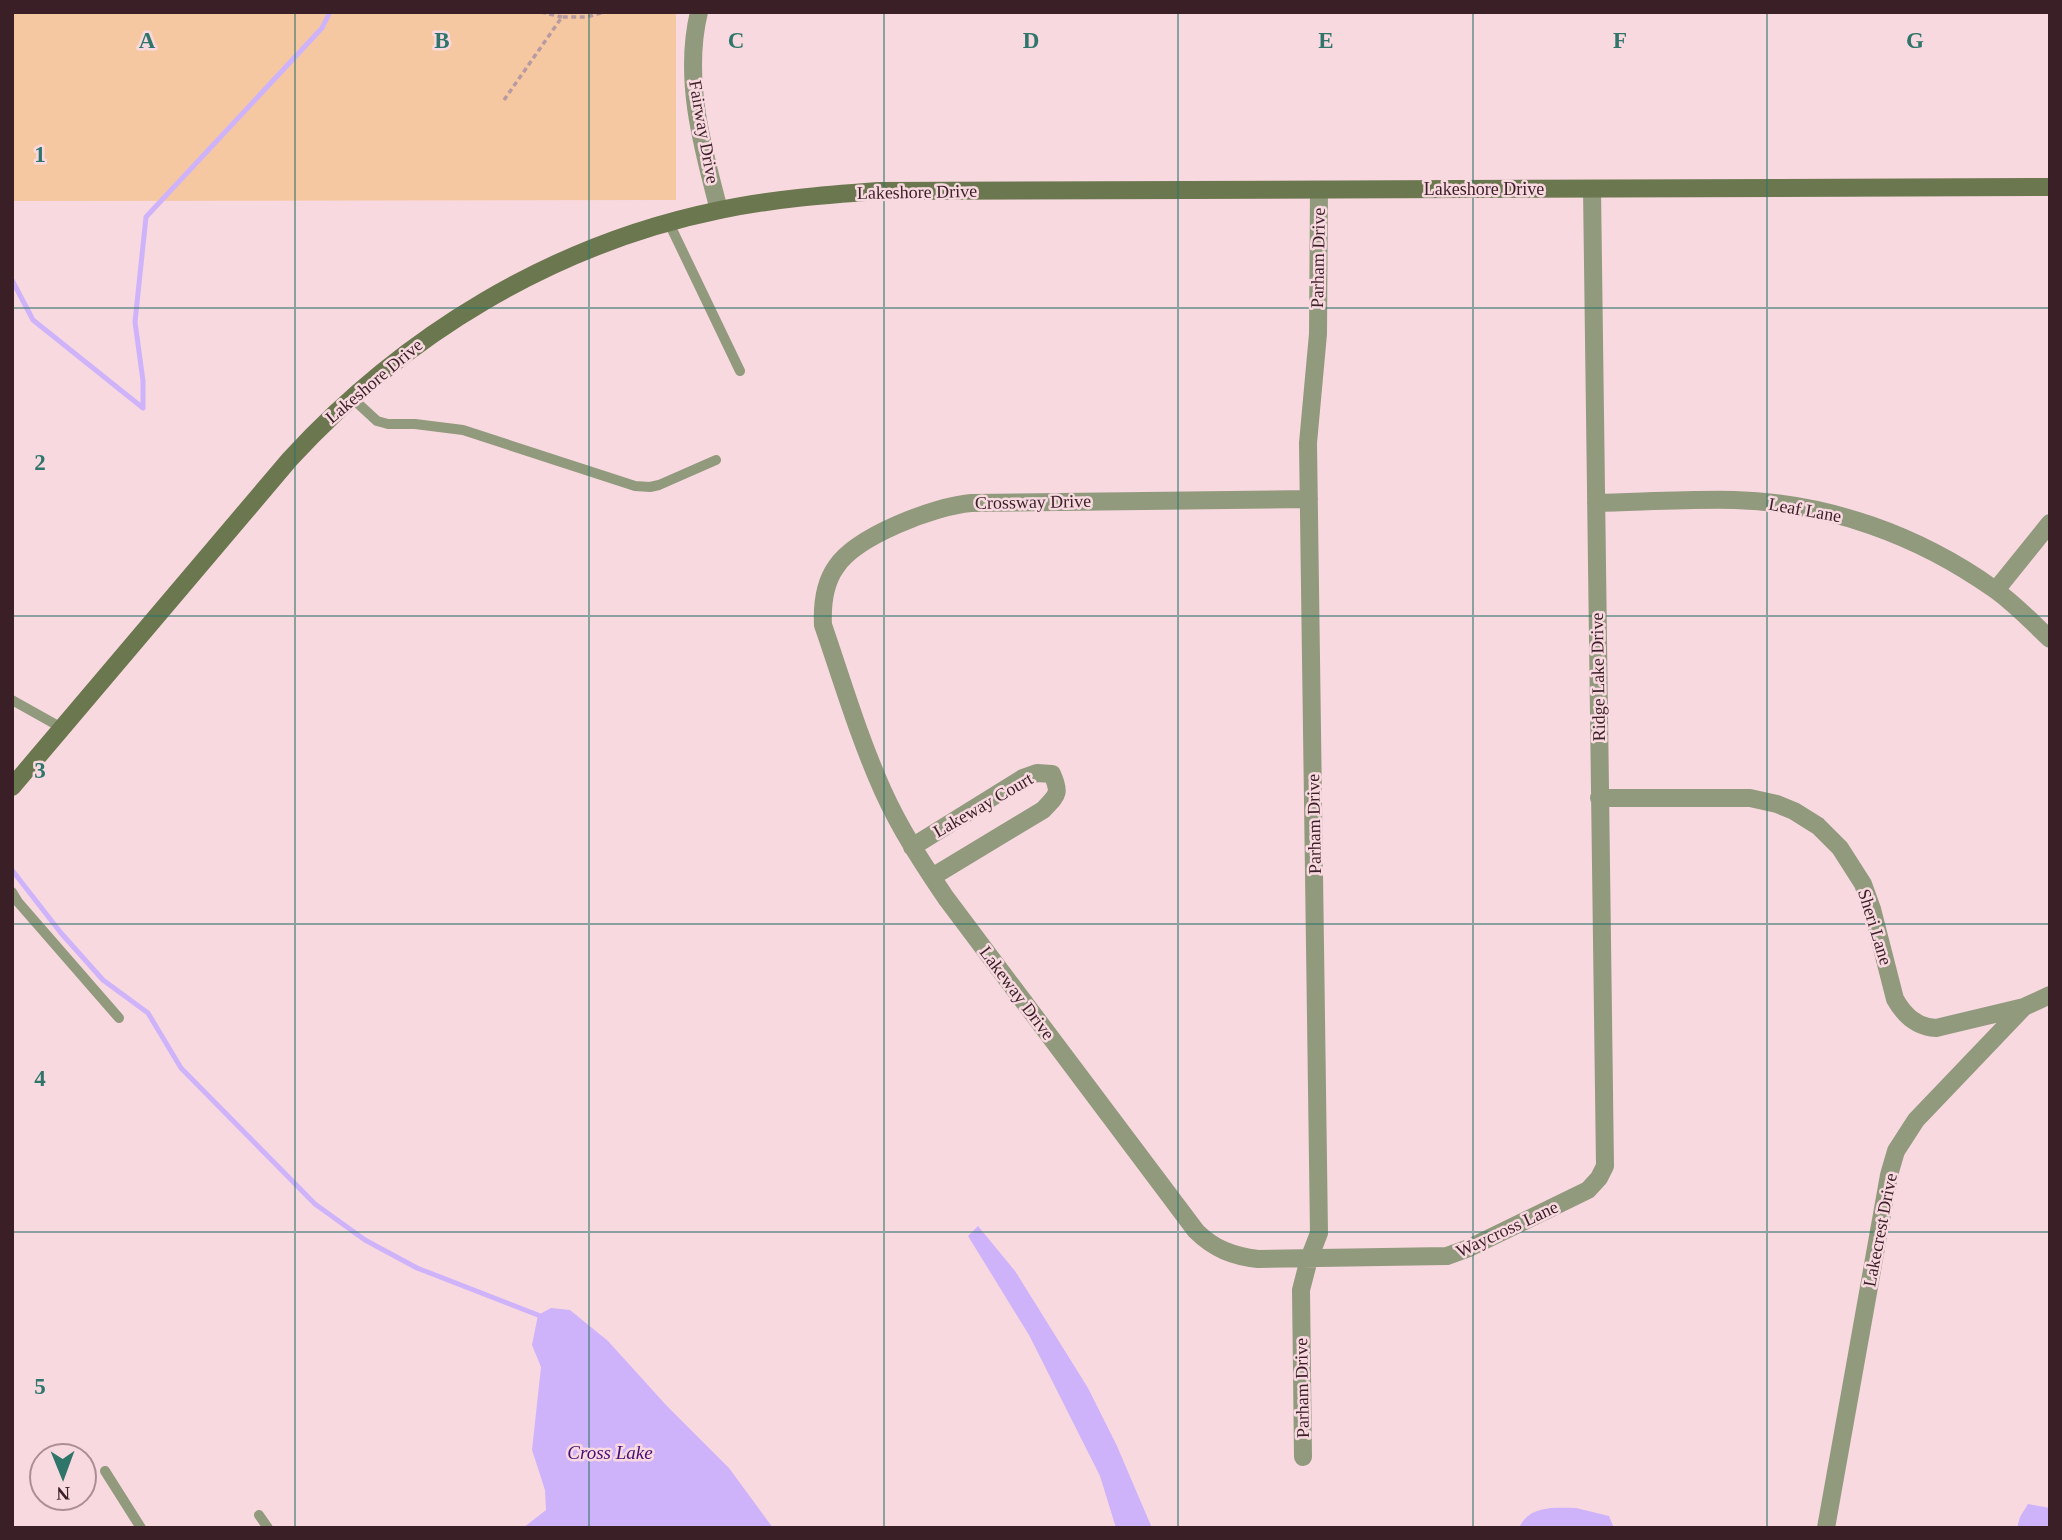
<svg xmlns="http://www.w3.org/2000/svg" width="2062" height="1540" font-family="Georgia,serif">
  <rect width="100%" height="100%" fill="#f8d9e0"/>
  <path fill="#f6c8a2" d="M12,12H676V200L12,201Z"/>
  <path fill="#ceb3fa" d="M978,1226L1015,1271L1088,1388L1117,1446L1152,1528H1116L1100,1476L1029,1335L968,1236Z
    M551,1308L570,1310L608,1341L666,1405L729,1468L773,1528H523L546,1510L545,1490L532,1450L541,1367L532,1345L538,1315Z
    M2028,1504L2050,1508V1528H2017L2020,1517Z
    M1576,1508L1609,1516L1614,1528H1519C1529,1505 1555,1508 1576,1508Z"/>
  <g fill="none" stroke-linecap="round" stroke-linejoin="round">
    <path stroke="#ceb3fa" stroke-width="5" d="M12,280L33,320L143,408
      M143,408V381L135,322L146,217L322,28L330,12
      M12,870L61,933L103,980L148,1013L181,1068L315,1204L365,1240L417,1268L538,1315"/>
    <path stroke="#b89aa1" stroke-width="3.5" stroke-dasharray="5 3.5" stroke-linecap="butt" d="M541,12L562,17
      M504,100L562,17H587L604,12"/>
    <path stroke="#929a7e" stroke-width="10" d="M669,223L740,371
      M352,398L377,421L388,424H415L463,430L635,486L650,487L659,485L716,460
      M12,700L62,728
      M12,892L18,902L119,1018
      M105,1471L141,1528
      M259,1515L268,1528"/>
    <path stroke="#929a7e" stroke-width="18" d="M699,12C683,78 702,146 719,210
      M1309,499L971,503C935,506 856,536 836,567C824,584 822,604 823,625C842,680 859,738 883,791C900,829 923,864 946,898L1196,1231C1214,1249 1233,1256 1258,1259L1447,1256L1469,1248L1588,1190L1599,1178L1605,1166L1592,189
      M1596,503C1642,502 1689,499 1735,500C1829,503 1918,535 1994,589C2014,603 2032,622 2050,639
      M1996,590L2050,523
      M1599,798H1750L1777,804L1794,811L1818,826L1840,848L1863,884L1872,909L1895,999C1904,1015 1916,1027 1936,1028L2024,1007
      M912,847L1023,778L1037,773L1052,774C1061,794 1057,795 1043,810L932,877
      M1303,1457L1301,1290L1309,1259L1319,1233L1308,443L1318,334L1319,190
      M1826,1528L1889,1175L1896,1151L1916,1120L2024,1007L2050,995"/>
    <path stroke="#6b774e" stroke-width="18" d="M12,787L290,459C404,335 553,244 720,210C772,199 825,195 878,191L2050,187"/>
  </g>
  <path fill="none" stroke="#2f756a" stroke-width="2" stroke-opacity="0.55" d="M295,12V1528M589,12V1528M884,12V1528M1178,12V1528M1473,12V1528M1767,12V1528M12,308H2050M12,616H2050M12,924H2050M12,1232H2050"/>
  <g text-anchor="middle" dominant-baseline="central" stroke-width="5" stroke-linejoin="round" paint-order="stroke">
    <g font-size="18" fill="#3b1f27" stroke="#f8d9e0">
      <text transform="translate(704 132) rotate(80)">Fairway Drive</text>
      <text x="1484" y="189">Lakeshore Drive</text>
      <text transform="translate(917 192) rotate(-1)">Lakeshore Drive</text>
      <text transform="translate(1318 258) rotate(-89)">Parham Drive</text>
      <text transform="translate(374 381) rotate(-40)">Lakeshore Drive</text>
      <text transform="translate(1033 502) rotate(-1)">Crossway Drive</text>
      <text transform="translate(1805 510) rotate(10)">Leaf Lane</text>
      <text transform="translate(1598 677) rotate(-91)">Ridge Lake Drive</text>
      <text transform="translate(983 805) rotate(-30)">Lakeway Court</text>
      <text transform="translate(1314 824) rotate(-91)">Parham Drive</text>
      <text transform="translate(1875 927) rotate(73)">Sheri Lane</text>
      <text transform="translate(1017 993) rotate(53)">Lakeway Drive</text>
      <text transform="translate(1507 1229) rotate(-25)">Waycross Lane</text>
      <text transform="translate(1880 1230) rotate(-79)">Lakecrest Drive</text>
      <text transform="translate(1302 1388) rotate(-91)">Parham Drive</text>
    </g>
    <g font-size="19" font-style="italic" fill="#461077" stroke="#f8d9e0">
      <text x="610" y="1452">Cross Lake</text>
    </g>
  </g>
  <g font-size="23" text-anchor="middle" font-weight="bold" fill="#2f756a" stroke="#f8d9e0" stroke-width="5" stroke-linejoin="round" paint-order="stroke">
    <text x="147" y="48">A</text>
    <text x="442" y="48">B</text>
    <text x="736" y="48">C</text>
    <text x="1031" y="48">D</text>
    <text x="1326" y="48">E</text>
    <text x="1620" y="48">F</text>
    <text x="1915" y="48">G</text>
    <text x="40" y="162">1</text>
    <text x="40" y="470">2</text>
    <text x="40" y="778">3</text>
    <text x="40" y="1086">4</text>
    <text x="40" y="1394">5</text>
  </g>
  <rect width="2062" height="1540" fill="none" stroke="#3b1f27" stroke-width="28"/>
  <g transform="translate(63 1477) rotate(179)"><circle r="33" fill="#f8d9e0" stroke="#ac8f96" stroke-width="2"/>
  <path d="M0-5L12 26L0 18L-12 26Z" fill="#2f756a"/>
  <text y="-10" font-size="19" font-weight="bold" text-anchor="middle" fill="#3b1f27">N</text>
  </g>
</svg>
